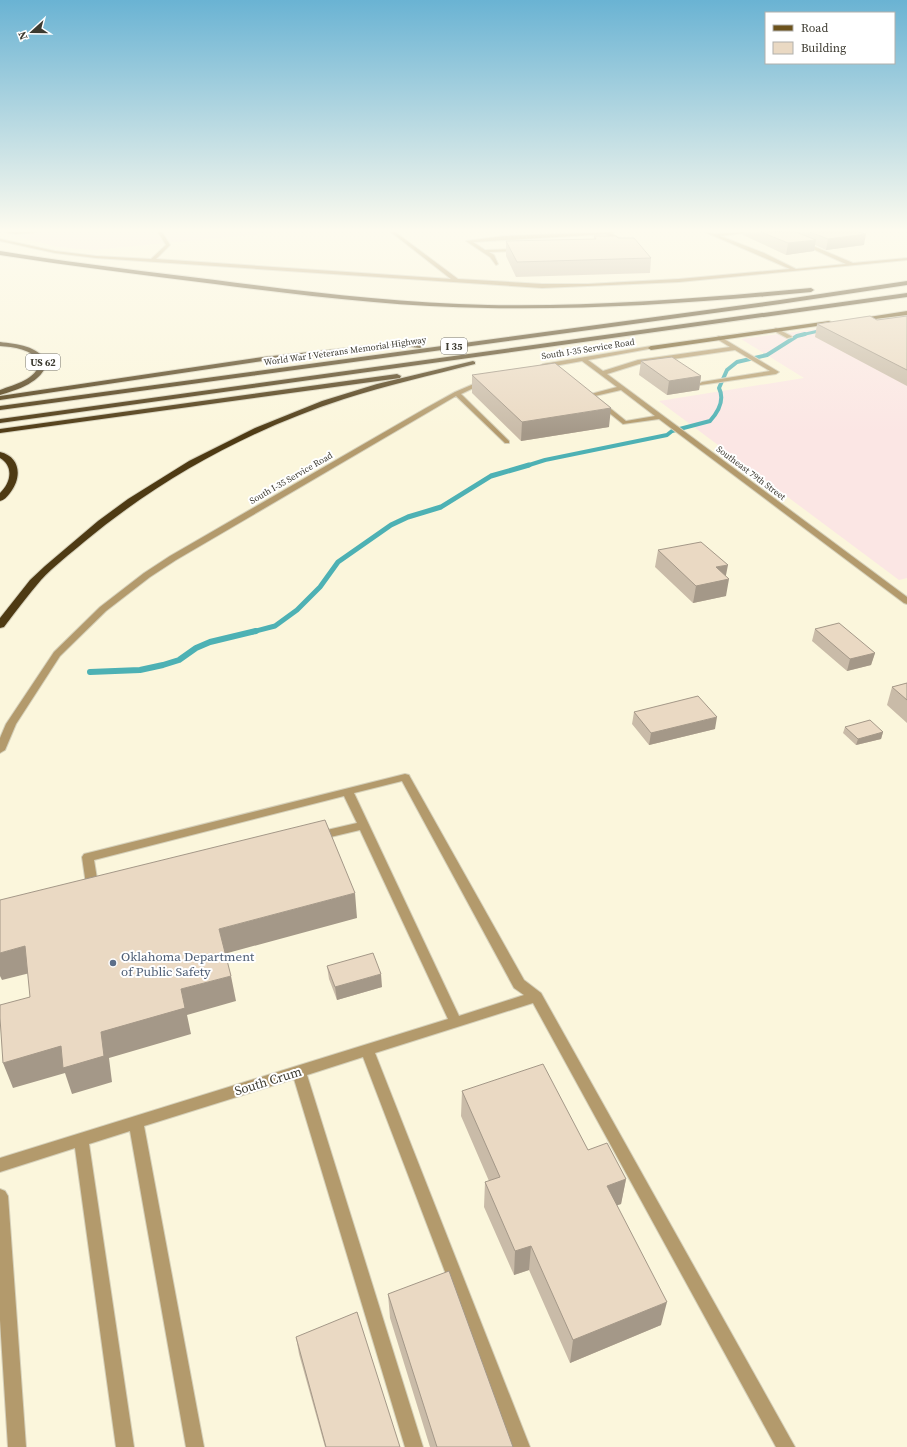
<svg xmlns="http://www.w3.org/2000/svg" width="907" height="1447" font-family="'Source Serif 4',serif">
  <rect width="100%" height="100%" fill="#fbf6dc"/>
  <path fill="#fbe6e4" d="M0,232H278L94,250L57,247Z
    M907,317V578L899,580L659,401L804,378L741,339Z"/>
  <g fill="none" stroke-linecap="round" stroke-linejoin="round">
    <path stroke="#4db1b4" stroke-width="3" d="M801,335L823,330"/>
    <path stroke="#4db1b4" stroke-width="4" d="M526,466L545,460L667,435L672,431L710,421C718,412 725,400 719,388L727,370L737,362L767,355L797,336L805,334"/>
    <path stroke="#4db1b4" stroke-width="5" d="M252,632L275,626L297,610L320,587L338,562L391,525L408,517L441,507L491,476L529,465"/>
    <path stroke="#4db1b4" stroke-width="6" d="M90,672L140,670L163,665L179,660L196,648L210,642L256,631"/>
    <g stroke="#d5d0ba" stroke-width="2">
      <path id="minor" d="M5,232H37L16,234Z
        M158,232H162L170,245L156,259L451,279L391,232H395L458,279L542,284H588L679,279L790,269L705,232L715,234L746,232L744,233L720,236L764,253L796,269L846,264L775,232H780L853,263L907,258V260L679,282L542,288L96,258L55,253L0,241V239L55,251L96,256L151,259L166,245Z
        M615,232L611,233L626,242V244H622L606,234L473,242L485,250L518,249L520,250L518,251L489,252L494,255L498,264L496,265L490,257L466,241L504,236Z
        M776,328L791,336L792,337L787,338L774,331V329Z
        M719,336L779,372L776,374L700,385L699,384L702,382L770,371L735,350L639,364L607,374L907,597V604L904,603L659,419L623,424L587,395L617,387L582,361L543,368L540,366L543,364L651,346L654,348L588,360L603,371L638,360L730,347L717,339V337ZM621,390L655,416L626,421L595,396Z
        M483,380L488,381L461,394L509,441V443H505L456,396L176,560L150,577L106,611L60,656L16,724L5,750L0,753V738L6,724L54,652L100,607L144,573L170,556L426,408L455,392Z
        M405,774L409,775L410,777L524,980L541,993L795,1447H776L533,1003L375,1053L530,1447H512L363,1057L307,1075L423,1447H405L294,1079L144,1126L204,1447H186L130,1131L89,1144L134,1447H116L75,1148L0,1172V1158L448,1019L360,830L318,840L314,839L312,836L314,833L357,823L344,796L94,860L99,891L97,894L93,895L89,894L87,891L82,857L84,854L88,853ZM402,781L514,988L524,995L459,1016L354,793Z
        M0,1189L5,1191L8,1196L26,1447H8L0,1320Z"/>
    </g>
    <g stroke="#d5d0ba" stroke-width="2">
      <path id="major" d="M907,311V315L859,321L856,319Z
        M829,321L831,322V324L651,350L648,348L651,346Z"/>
    </g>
    <g stroke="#d5d0ba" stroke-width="2">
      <path id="highway" d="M0,251C71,263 143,271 215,280C306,292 397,303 488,305C596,307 704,298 811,288L814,290L811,292C704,302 596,310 488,308C397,307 306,296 215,284C143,275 71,266 0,255Z
        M907,281V285L780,304L0,410V406L780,300Z
        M907,293V297L0,423V419Z
        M0,342C17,344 38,346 47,362C43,382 17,390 0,395V390C15,384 36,380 40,362C32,349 13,347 0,346Z
        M403,342L420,344L423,346L420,348L403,346L263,361L0,400V396L263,357Z
        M473,361L475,362V364C432,375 387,385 344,399C249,430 161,478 84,542C70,554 54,566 41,580C28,595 16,611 4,627L0,628V618L30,580L45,566L98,521L128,499L189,461L255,428L322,401L377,384Z
        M397,374L401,376L400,378L0,433V429Z
        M0,452C21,457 22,478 10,493C7,497 4,500 0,501V493C11,483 14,466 0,458Z"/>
    </g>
    <use href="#minor" fill="#b39a6c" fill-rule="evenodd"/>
    <use href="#major" fill="#6c521c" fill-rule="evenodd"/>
    <use href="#highway" fill="#4e3a13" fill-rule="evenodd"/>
  </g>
  <path fill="#c9bba8" d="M744,232H859L864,245L826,250L815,245L814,251L786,255L743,235Z
    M594,236L618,238L651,258L650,273L516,277L506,256V241L594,239Z
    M907,316V386L815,337L817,324L877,320Z
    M641,361L701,376L699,390L667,395L639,375Z
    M472,375L609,427L521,441L472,393Z
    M658,550L726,576V596L693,603L655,567Z
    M815,629L875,653L871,665L847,671L812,641Z
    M907,683V723L887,705L892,687Z
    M634,712L715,729L649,745L632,724Z
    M845,727L883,732L881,739L856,745L843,733Z
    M327,966L382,987L337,1000L329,979Z
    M462,1091L588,1150L626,1179L621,1204L617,1205L661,1325L570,1363L529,1270L514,1275L484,1207L485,1182L489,1181L461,1116Z
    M388,1294L513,1447H430L390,1318Z
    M296,1337L400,1447H325L299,1354Z"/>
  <path fill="#a49888" d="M866,234L864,245L826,250L828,239Z
    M816,240L814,251L786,255L788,243Z
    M701,376L699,390L667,395L669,381Z
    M611,408L609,427L521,441L522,422Z
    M728,565L725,580L729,579L726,596L693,603L696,586L716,567Z
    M875,653L871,665L847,671L850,659Z
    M717,717L715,729L649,745L651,733Z
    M883,732L881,739L856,745L858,739Z
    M355,893L357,918L224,954L219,929Z
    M25,946L34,972L2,980L0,976V953Z
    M381,974L382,987L337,1000L335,987Z
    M231,976L236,1001L187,1015L191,1034L109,1058L112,1082L72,1094L65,1073L13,1088L3,1063L101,1032L181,989Z
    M626,1179L621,1204L603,1210L607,1186Z
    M531,1246L529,1270L514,1275L515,1251Z
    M667,1302L661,1325L570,1363L573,1340Z"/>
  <path fill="#ead9c3" stroke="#a49888" d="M761,232H796L816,240L788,243Z
    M810,232H859L866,234L828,239Z
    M594,236H616L618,238H634L651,258L517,262L506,241L596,239Z
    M870,316L877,320L907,316V370L817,324Z
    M672,357L701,376L669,381L641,361Z
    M555,363L611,408L522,422L472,375Z
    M701,542L728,565L716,567L729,579L696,586L658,550Z
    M839,623L875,653L850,659L815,629Z
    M907,683V700L892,687Z
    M698,696L717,717L651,733L634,712Z
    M870,720L883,732L858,739L845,727Z
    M325,820L355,893L219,929L231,976L181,989L185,1008L101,1032L104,1056L63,1068L61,1046L3,1063L0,1018V1005L30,997L25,946L0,953V900Z
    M373,953L381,974L335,987L327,966Z
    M543,1064L588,1150L607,1143L626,1179L607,1186L667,1302L573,1340L531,1246L515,1251L485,1182L500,1177L462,1091Z
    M449,1271L513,1447H437L388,1294Z
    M357,1312L400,1447H326L296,1337Z"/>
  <linearGradient id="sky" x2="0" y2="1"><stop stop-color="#6ab3d3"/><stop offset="0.53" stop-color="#fdfbef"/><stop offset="1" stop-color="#fdfbef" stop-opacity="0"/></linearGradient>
  <rect width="907" height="434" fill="url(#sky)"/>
  <circle fill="#5c6f8a" stroke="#fff" stroke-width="1.5" cx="113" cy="963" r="4"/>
  <g text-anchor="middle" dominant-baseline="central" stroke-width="4" stroke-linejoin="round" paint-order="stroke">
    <g font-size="9" fill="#3c3a30" stroke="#fff">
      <text transform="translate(588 349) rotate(-9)">South I-35 Service Road</text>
      <text transform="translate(345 351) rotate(-8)">World War I Veterans Memorial Highway</text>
      <text transform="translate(751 473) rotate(37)">Southeast 79th Street</text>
      <text transform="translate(291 478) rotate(-30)">South I-35 Service Road</text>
    </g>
    <g fill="#fff" stroke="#76756e" stroke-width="1">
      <rect x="441" y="338" width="26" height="16" rx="3"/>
      <rect x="26" y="354" width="34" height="16" rx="3"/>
    </g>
    <g font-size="10" font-weight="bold" fill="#3c3a30">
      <text x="454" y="346">I 35</text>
      <text x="43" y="362">US 62</text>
    </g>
    <g font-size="13" fill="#4e5e75" stroke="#fff" text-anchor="start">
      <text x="121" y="956">Oklahoma Department<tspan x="121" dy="15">of Public Safety</tspan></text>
    </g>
    <g font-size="13" fill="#3c3a30" stroke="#fff">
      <text transform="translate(268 1081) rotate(-17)">South Crum</text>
    </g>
  </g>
  <rect x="765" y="12" width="130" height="52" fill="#ffffff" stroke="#b1b0ac"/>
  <rect x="773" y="25" width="20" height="6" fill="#6c521c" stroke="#b1b0ac"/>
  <text x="801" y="32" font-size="12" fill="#3c3a30">Road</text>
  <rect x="773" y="42" width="20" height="12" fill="#ead9c3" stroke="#b1b0ac"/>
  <text x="801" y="52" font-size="12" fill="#3c3a30">Building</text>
  <g transform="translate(32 32) rotate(249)" stroke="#ffffff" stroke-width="3" paint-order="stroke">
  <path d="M0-3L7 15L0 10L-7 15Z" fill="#3c3a30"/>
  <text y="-6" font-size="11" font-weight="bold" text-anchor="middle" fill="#3c3a30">N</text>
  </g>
</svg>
